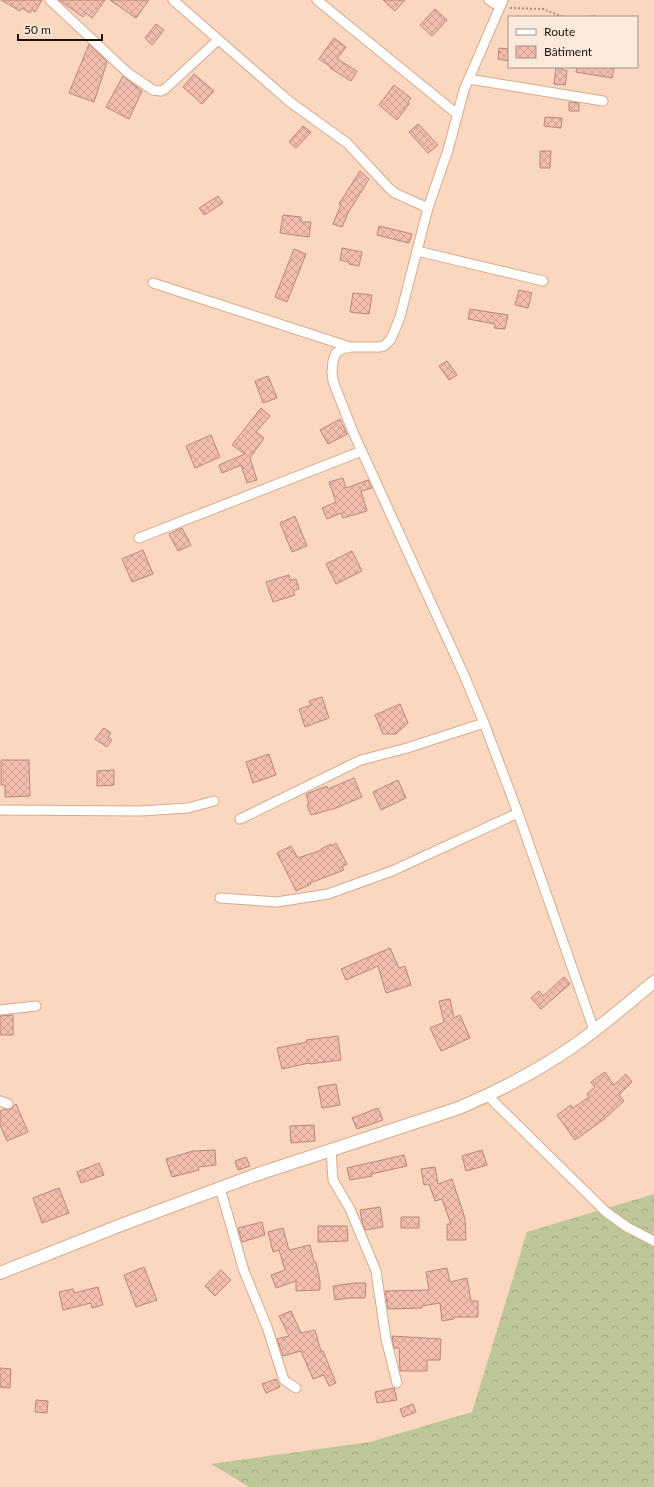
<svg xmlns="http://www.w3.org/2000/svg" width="654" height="1487" font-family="Lato,sans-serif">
  <defs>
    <pattern id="forest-crowns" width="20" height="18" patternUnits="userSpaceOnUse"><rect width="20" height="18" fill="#bec798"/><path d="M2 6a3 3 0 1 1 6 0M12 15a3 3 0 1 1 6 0" fill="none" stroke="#a3aa82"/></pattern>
    <pattern id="building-cross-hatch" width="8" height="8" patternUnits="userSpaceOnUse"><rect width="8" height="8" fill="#f2bdae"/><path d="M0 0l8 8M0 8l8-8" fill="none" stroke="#cfa194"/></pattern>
  </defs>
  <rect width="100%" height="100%" fill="#fbd7bf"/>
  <path fill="url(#forest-crowns)" d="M654,1194V1487H249L211,1464L370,1442L472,1412L527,1232Z"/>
  <path fill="url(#building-cross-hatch)" stroke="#ba887a" d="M1,0H42L35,12L32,10L30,13L22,8L20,11Z
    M59,0H105L92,18L86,13L83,17Z
    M110,0H149L136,18Z
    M383,0H405L395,11Z
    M435,9L447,20L432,36L420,25Z
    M156,24L164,30L152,45L145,38Z
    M334,38L346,47L337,59L357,71L351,81L330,68L331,67L319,59Z
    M89,44L107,62L94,102L69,93Z
    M499,48L509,49V61L498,59Z
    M556,67L567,71L565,85L554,84Z
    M577,67H614L612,78L576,72Z
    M194,74L214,91L202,104L183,87Z
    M123,76L142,91L129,119L106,107Z
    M394,85L411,98L408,102L409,104L397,120L379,105Z
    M569,102L579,103V111H569Z
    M545,117L562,118L561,128L544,126Z
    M418,124L438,145L428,153L409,132Z
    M303,126L311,132L296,148L289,142Z
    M540,151H551L550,168H540Z
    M360,171L369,179L348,213L342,227L333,224L341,205L339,204Z
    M218,196L223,203L204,215L199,208Z
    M283,215L301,217V222H311L309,237L280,233Z
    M379,226L412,234L409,243L377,235Z
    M342,248L362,252L359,266L349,264V262L340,260Z
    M294,249L306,254L287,302L275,297Z
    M519,290L532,293L528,308L515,305Z
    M353,293L372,295L369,314L350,312Z
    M470,309L508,315L505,329L494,328L495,324L468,319Z
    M447,361L457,375L449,380L439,366Z
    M268,376L277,398L263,403L255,381Z
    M261,408L270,416L256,432L264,438L250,458L257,480L247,483L241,465L222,473L219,465L245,454L232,445Z
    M340,419L347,434L328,444L320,430Z
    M211,435L220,457L195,468L186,446Z
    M343,478L346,488L368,480L372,488L361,491L367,511L343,518L341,513L327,519L322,508L336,502L329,482Z
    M295,516L307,546L292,552L280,523Z
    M182,528L191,545L178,551L169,534Z
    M143,550L153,574L132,582L122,559Z
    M352,551L362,571L336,584L326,564Z
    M289,575L290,580L296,579L299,589L293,591L295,595L273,602L266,582Z
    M322,697L329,718L305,727L299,709L311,705L309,701Z
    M400,704L408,723L396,734H383L375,715Z
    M104,728L111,733L108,737L112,740L107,747L95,739Z
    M269,754L276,775L253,783L246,762Z
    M1,760H29L30,796L5,797V785H1Z
    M114,770V785L97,786V771Z
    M354,778L362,797L336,808L311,815L307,805L309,804L306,794L327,786L328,789Z
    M398,780L406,798L381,810L373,792Z
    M336,843L347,864L342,867L344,870L310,883L311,884L296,891L277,853L291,846L298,858L322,850L321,849L331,844L332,846Z
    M390,948L399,968L405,966L411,985L386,993L378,966L346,980L341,969Z
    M564,977L570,984L541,1009L531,998L539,991L543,996Z
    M450,999L454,1018L460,1015L470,1038L441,1051L430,1028L444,1022L439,1001Z
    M13,1015V1035H0V1016Z
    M338,1036L341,1060L310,1064L309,1063L282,1069L277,1048L307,1042L306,1040Z
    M605,1072L614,1085L626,1074L632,1082L619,1095L624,1101L603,1120L575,1140L557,1115L571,1105L573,1108L589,1097L587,1094L595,1087L591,1082Z
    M336,1084L340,1105L322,1108L318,1087Z
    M16,1104L28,1132L7,1141L0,1125V1111L5,1109L9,1110Z
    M378,1108L383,1120L357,1129L352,1118Z
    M314,1125L315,1141L291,1143L290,1126Z
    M215,1150L216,1165L198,1167L199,1170L172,1177L166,1159L193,1151Z
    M482,1150L487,1165L466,1171L462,1156Z
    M404,1155L407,1166L371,1174L372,1176L350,1180L347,1168Z
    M246,1157L250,1166L238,1170L235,1161Z
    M99,1163L104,1175L81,1183L77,1172Z
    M435,1167L438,1184L452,1179L465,1218L466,1240H447V1224H451L442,1199L435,1201L429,1184L424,1185L421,1169Z
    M59,1188L69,1213L42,1223L33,1198Z
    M380,1207L383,1227L365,1230L362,1222L360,1210Z
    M401,1217H419V1228H401Z
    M262,1222L265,1235L242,1242L238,1228Z
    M318,1226H347L348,1241L318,1242Z
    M283,1228L289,1250L310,1245L314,1262H316L320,1281V1290L296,1291V1281L276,1288L271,1275L285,1270L279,1250L273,1252L268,1232Z
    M144,1267L157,1300L136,1307L124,1275Z
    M447,1268L450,1282L467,1278L471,1301H478V1317H454V1319L442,1321L440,1303L422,1306V1308L388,1309L385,1291L429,1290L426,1272Z
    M221,1270L231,1280L215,1296L205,1286Z
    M355,1283H366L365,1298H349L335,1300L333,1286Z
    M98,1287L103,1305L92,1308L91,1303L63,1310L59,1292L73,1289L74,1293Z
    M291,1311L301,1333L315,1330L321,1351H323L336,1383L329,1386L324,1375L313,1379L301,1351L283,1356L277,1339L289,1336L279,1316Z
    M392,1336L441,1339L440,1360H427V1371H400L399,1348H394Z
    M0,1368L11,1369L10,1388L0,1387Z
    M276,1379L280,1387L266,1393L262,1384Z
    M394,1388L397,1400L377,1403L375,1392Z
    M36,1400L48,1401L47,1413L35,1412Z
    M413,1404L416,1412L403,1417L400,1409Z"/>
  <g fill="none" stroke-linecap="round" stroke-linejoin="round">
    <g stroke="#d5ab8c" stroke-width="11">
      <path id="minor" d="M50,0L128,73L153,90L161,91L165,89L218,40
        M173,0L290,102L347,143L389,188L395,193L428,208
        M317,0L457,114
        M489,0L500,7
        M503,0L464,90L448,150L428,208L400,317L391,339L384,346L379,347H351L342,349L336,353L333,361L332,372L333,381L353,432L464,675L484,723L518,813L594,1030
        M469,79L603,101
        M417,251L543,281
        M153,283L350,347
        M139,538L362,451
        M0,810L140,811L188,808L214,801
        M240,819L361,760L407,748L484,723
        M220,898L277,902L328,894L392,871L518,813
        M0,1010L36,1006
        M488,1096L606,1212L627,1227L654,1241
        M0,1101L8,1104
        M331,1150L333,1180L350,1209L376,1271L386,1339L397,1383
        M220,1188L244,1271L267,1327L284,1380L296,1388"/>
    </g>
    <g stroke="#d5ab8c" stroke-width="14">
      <path id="tertiary" d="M0,1273L121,1225L255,1175L459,1108C499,1091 537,1071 572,1047C601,1027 627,1004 654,982"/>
    </g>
    <path stroke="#ad907d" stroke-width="2" stroke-dasharray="2 2" stroke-linecap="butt" d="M510,8L543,9L563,17
      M585,17L597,16"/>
    <use href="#minor" stroke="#fff" stroke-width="9"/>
    <use href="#tertiary" stroke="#fff" stroke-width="12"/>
  </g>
  <rect x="508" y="16" width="130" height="52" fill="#fbe9dc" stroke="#a49387"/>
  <rect x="516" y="29" width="20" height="6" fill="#ffffff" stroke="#a49387"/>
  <text x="544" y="36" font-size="12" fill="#211207">Route</text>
  <rect x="516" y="46" width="20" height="12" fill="url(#building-cross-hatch)" stroke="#a49387"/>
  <text x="544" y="56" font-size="12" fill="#211207">Bâtiment</text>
  <path d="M18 34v6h84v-6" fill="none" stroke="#211207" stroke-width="2"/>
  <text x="24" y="34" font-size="12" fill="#211207" stroke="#fbe9dc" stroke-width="3" paint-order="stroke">50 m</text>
</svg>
